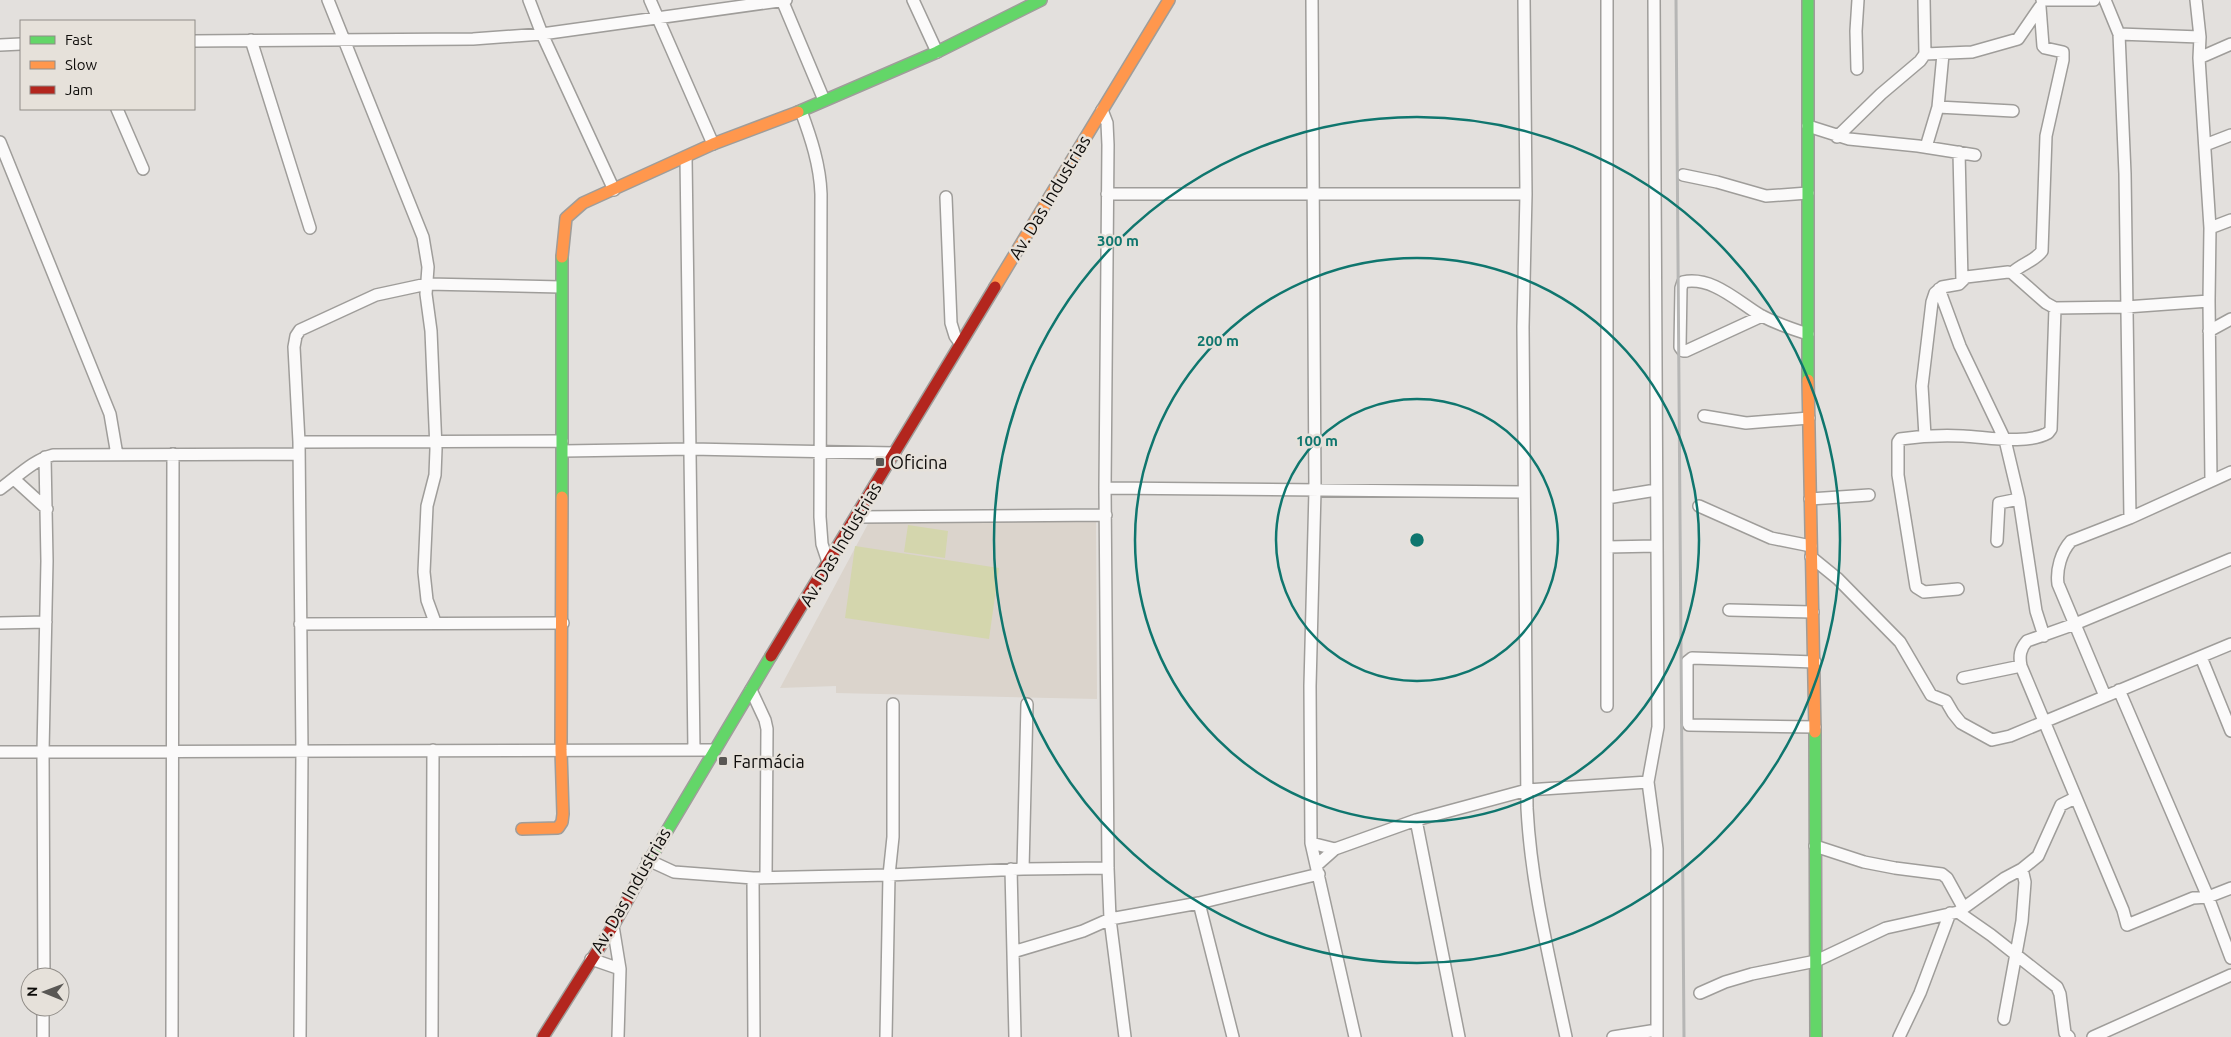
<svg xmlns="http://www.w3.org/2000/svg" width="2231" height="1037" font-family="Ubuntu,sans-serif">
  <rect width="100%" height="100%" fill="#e3e0dd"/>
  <path fill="#dbd4cc" d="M869,522H1096L1097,699L836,693V686L780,688Z"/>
  <path fill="#d4d6ad" d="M908,525L948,531L945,558L904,552Z
    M855,546L999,568L989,639L845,618Z"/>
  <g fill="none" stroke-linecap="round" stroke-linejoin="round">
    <g stroke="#9f9d9a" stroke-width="14">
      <path id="street" d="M328,0L423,237L428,267L426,294L431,331L436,449L435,475L427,506L424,572L427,600L435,622
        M529,0L542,34L614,190
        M650,0L713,144
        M782,0L824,100
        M913,0L937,52
        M1312,0L1315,490L1310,686L1311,843L1355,1037
        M1524,0L1526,194L1523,327L1527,808C1531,885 1550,961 1566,1037
        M1607,0V706
        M1654,0L1658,727L1648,782L1657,849V1037
        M2042,0H2094
        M2105,0L2119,34L2125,174L2130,518
        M2196,0L2200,37L2199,58L2210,228L2209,301L2211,481
        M2119,34L2200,37
        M251,40L310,228
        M194,41L473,39L542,34L786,0
        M0,45L21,44
        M1925,54L1972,52L2018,39L2040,7
        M2199,58L2231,44
        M1857,69L1856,31L1858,0
        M1938,107L2013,111
        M117,109L143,169
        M1102,110L1107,123L1108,145L1105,488L1108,868L1110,919L1125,1037
        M801,111C811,138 820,165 821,194L820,517L822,544L828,562
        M1808,126L1849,139L1918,146L1975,155
        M1837,137L1881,94L1920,61L1925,54L1924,0
        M0,142L110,414L117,455
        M2205,145L2231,135
        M1926,147L1938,107L1943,54
        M1959,152L1962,281
        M686,157L694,750
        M1683,175L1717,182L1766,196L1808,193
        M1107,194H1526
        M946,197L951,323L955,336L960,343
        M2210,228L2231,220
        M2012,273C2021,264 2035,261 2042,251L2046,136L2063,60V52L2045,48L2043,46L2040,7
        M1939,289L1960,346L2005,440L2019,499L2036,611L2044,636
        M1762,316L1686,351H1683L1680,347L1681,288L1683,282C1712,276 1737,301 1760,315C1775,323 1792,329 1808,334
        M2209,331L2231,319
        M1704,416L1746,423L1809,418
        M1925,436L1922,386L1932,302L1935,293L1942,287L1959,284L1966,277L2008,272L2012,273L2046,303L2055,308L2126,307L2209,301
        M299,442L562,441
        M563,451L691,449L895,453
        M14,479L47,509
        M1105,488L1524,492
        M0,489C17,477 33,460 53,455L299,454
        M1607,498L1656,490
        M1810,499L1869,495
        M1699,506L1771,538L1811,546
        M857,517L1106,515
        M1997,541L1999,503L2019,499
        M1607,547L1656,546
        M1811,557L1838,579L1900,642L1931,695L1946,701L1953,713L1961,723L1992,740L2010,736L2231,644
        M2231,559L2075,624L2027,641C2020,649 2019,656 2021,666L2123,910L2127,925L2193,898L2208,897L2231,888
        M1958,589L1924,592L1916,587L1898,475V442L1900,439C1921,436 1942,435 1963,436C1987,437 2026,445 2048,433L2051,429L2055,308
        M1729,610L1813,612
        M0,623L46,622
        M300,624L563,623
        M2201,657L2231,731
        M1963,678L2021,666
        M751,690L765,720L767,729L766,877
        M2119,690L2208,897L2231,958
        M2105,696L2058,584C2056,570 2061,552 2071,541L2130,518L2231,472
        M1815,727L1689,725L1687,721V662L1692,658L1815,662
        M0,752L713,750
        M1416,820L1459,1037
        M1311,843L1335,849
        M1815,846L1864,862L1895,868L1942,874L1947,878L1963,907
        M648,860L674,872L753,878L889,875L1023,869L1108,868
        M1317,865L1335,849L1416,820L1527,790L1648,782
        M1011,869L1015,1037
        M1023,869L1027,704
        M753,878L754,1037
        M1199,903L1233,1037
        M1958,912L1991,935L2057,987L2060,994L2065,1033L2069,1037
        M613,926L620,969L618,1037
        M1013,952L1083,931L1110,919L1199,903L1319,874
        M591,959L620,969
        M44,977L43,751L47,561L45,457
        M1700,993L1725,982L1752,974L1816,961L1886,928L1958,912L2005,878L2022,869L2038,856L2061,805L2075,798
        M2004,1019L2022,921L2025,882L2022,869
        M43,1037V1007
        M172,1037L173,454
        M300,1037L302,751L299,442L294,347L296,336L300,330L376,295L427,284L561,287
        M432,1037L433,750
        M886,1037L889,875L893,837V704
        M1613,1037L1657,1030
        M1899,1037L1920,993L1950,913
        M2093,1037L2231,975"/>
    </g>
    <g stroke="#9f9d9a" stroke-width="14">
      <path id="fast" d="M1808,0V380
        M798,112L937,52L1041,0
        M562,497V257
        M1815,732L1816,1037
        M649,861L771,656"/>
    </g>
    <g stroke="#9f9d9a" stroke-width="14">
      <path id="slow" d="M562,257L566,218L583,203L713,144L798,112
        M995,287L1169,0
        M1808,380L1815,732
        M522,829L558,828L562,822L563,814L561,750L562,497"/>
    </g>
    <g stroke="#9f9d9a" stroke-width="14">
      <path id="jam" d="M771,656L995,287
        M543,1037L613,926L649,861"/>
    </g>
    <use href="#street" stroke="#fbfafa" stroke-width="11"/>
    <use href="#fast" stroke="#63d668" stroke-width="11"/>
    <use href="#slow" stroke="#ff974d" stroke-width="11"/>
    <use href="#jam" stroke="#b3261e" stroke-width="11"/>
    <path stroke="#b6b6b5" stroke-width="3" d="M1676,0L1684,1037"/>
  </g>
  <g fill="none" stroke="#0f766e" stroke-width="2.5">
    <circle cx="1417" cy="540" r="141"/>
    <circle cx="1417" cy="540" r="282"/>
    <circle cx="1417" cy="540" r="423"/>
  </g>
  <g fill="#595754" stroke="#e6e1da" stroke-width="2">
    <rect x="875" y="457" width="10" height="10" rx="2.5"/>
    <rect x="718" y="756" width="10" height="10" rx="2.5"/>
  </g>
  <g text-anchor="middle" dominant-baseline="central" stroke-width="5" stroke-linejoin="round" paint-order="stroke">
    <g font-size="18" fill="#0f0d0b" stroke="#e6e1da">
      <text transform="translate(1049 197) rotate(-59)">Av. Das Industrias</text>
      <text transform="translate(840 544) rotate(-59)">Av. Das Industrias</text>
      <text transform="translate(630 890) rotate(-60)">Av. Das Industrias</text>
    </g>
    <g font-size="18" fill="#0f0d0b" stroke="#e6e1da" text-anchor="start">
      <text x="890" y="462">Oficina</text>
      <text x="733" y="761">Farmácia</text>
    </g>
  </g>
  <circle cx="1417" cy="540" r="8" fill="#0f766e" stroke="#e6e1da" stroke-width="2.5"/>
  <g font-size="15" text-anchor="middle" font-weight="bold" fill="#0f766e" stroke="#e6e1da" stroke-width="5" stroke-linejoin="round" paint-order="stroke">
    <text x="1118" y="246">300 m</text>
    <text x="1218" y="346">200 m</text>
    <text x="1317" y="446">100 m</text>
  </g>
  <rect x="20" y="20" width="175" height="90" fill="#e6e1da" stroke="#908c87"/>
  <rect x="30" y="36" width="25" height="8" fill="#63d668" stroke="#908c87"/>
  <text x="65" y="45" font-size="15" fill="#0f0d0b">Fast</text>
  <rect x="30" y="61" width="25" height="8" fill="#ff974d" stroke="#908c87"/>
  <text x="65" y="70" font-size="15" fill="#0f0d0b">Slow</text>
  <rect x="30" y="86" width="25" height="8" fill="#b3261e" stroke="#908c87"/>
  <text x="65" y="95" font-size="15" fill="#0f0d0b">Jam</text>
  <g transform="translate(45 992) rotate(271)"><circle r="24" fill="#e6e1da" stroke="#908c87"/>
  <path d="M0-4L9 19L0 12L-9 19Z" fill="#595754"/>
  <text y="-8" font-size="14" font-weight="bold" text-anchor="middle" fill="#0f0d0b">N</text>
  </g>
</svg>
